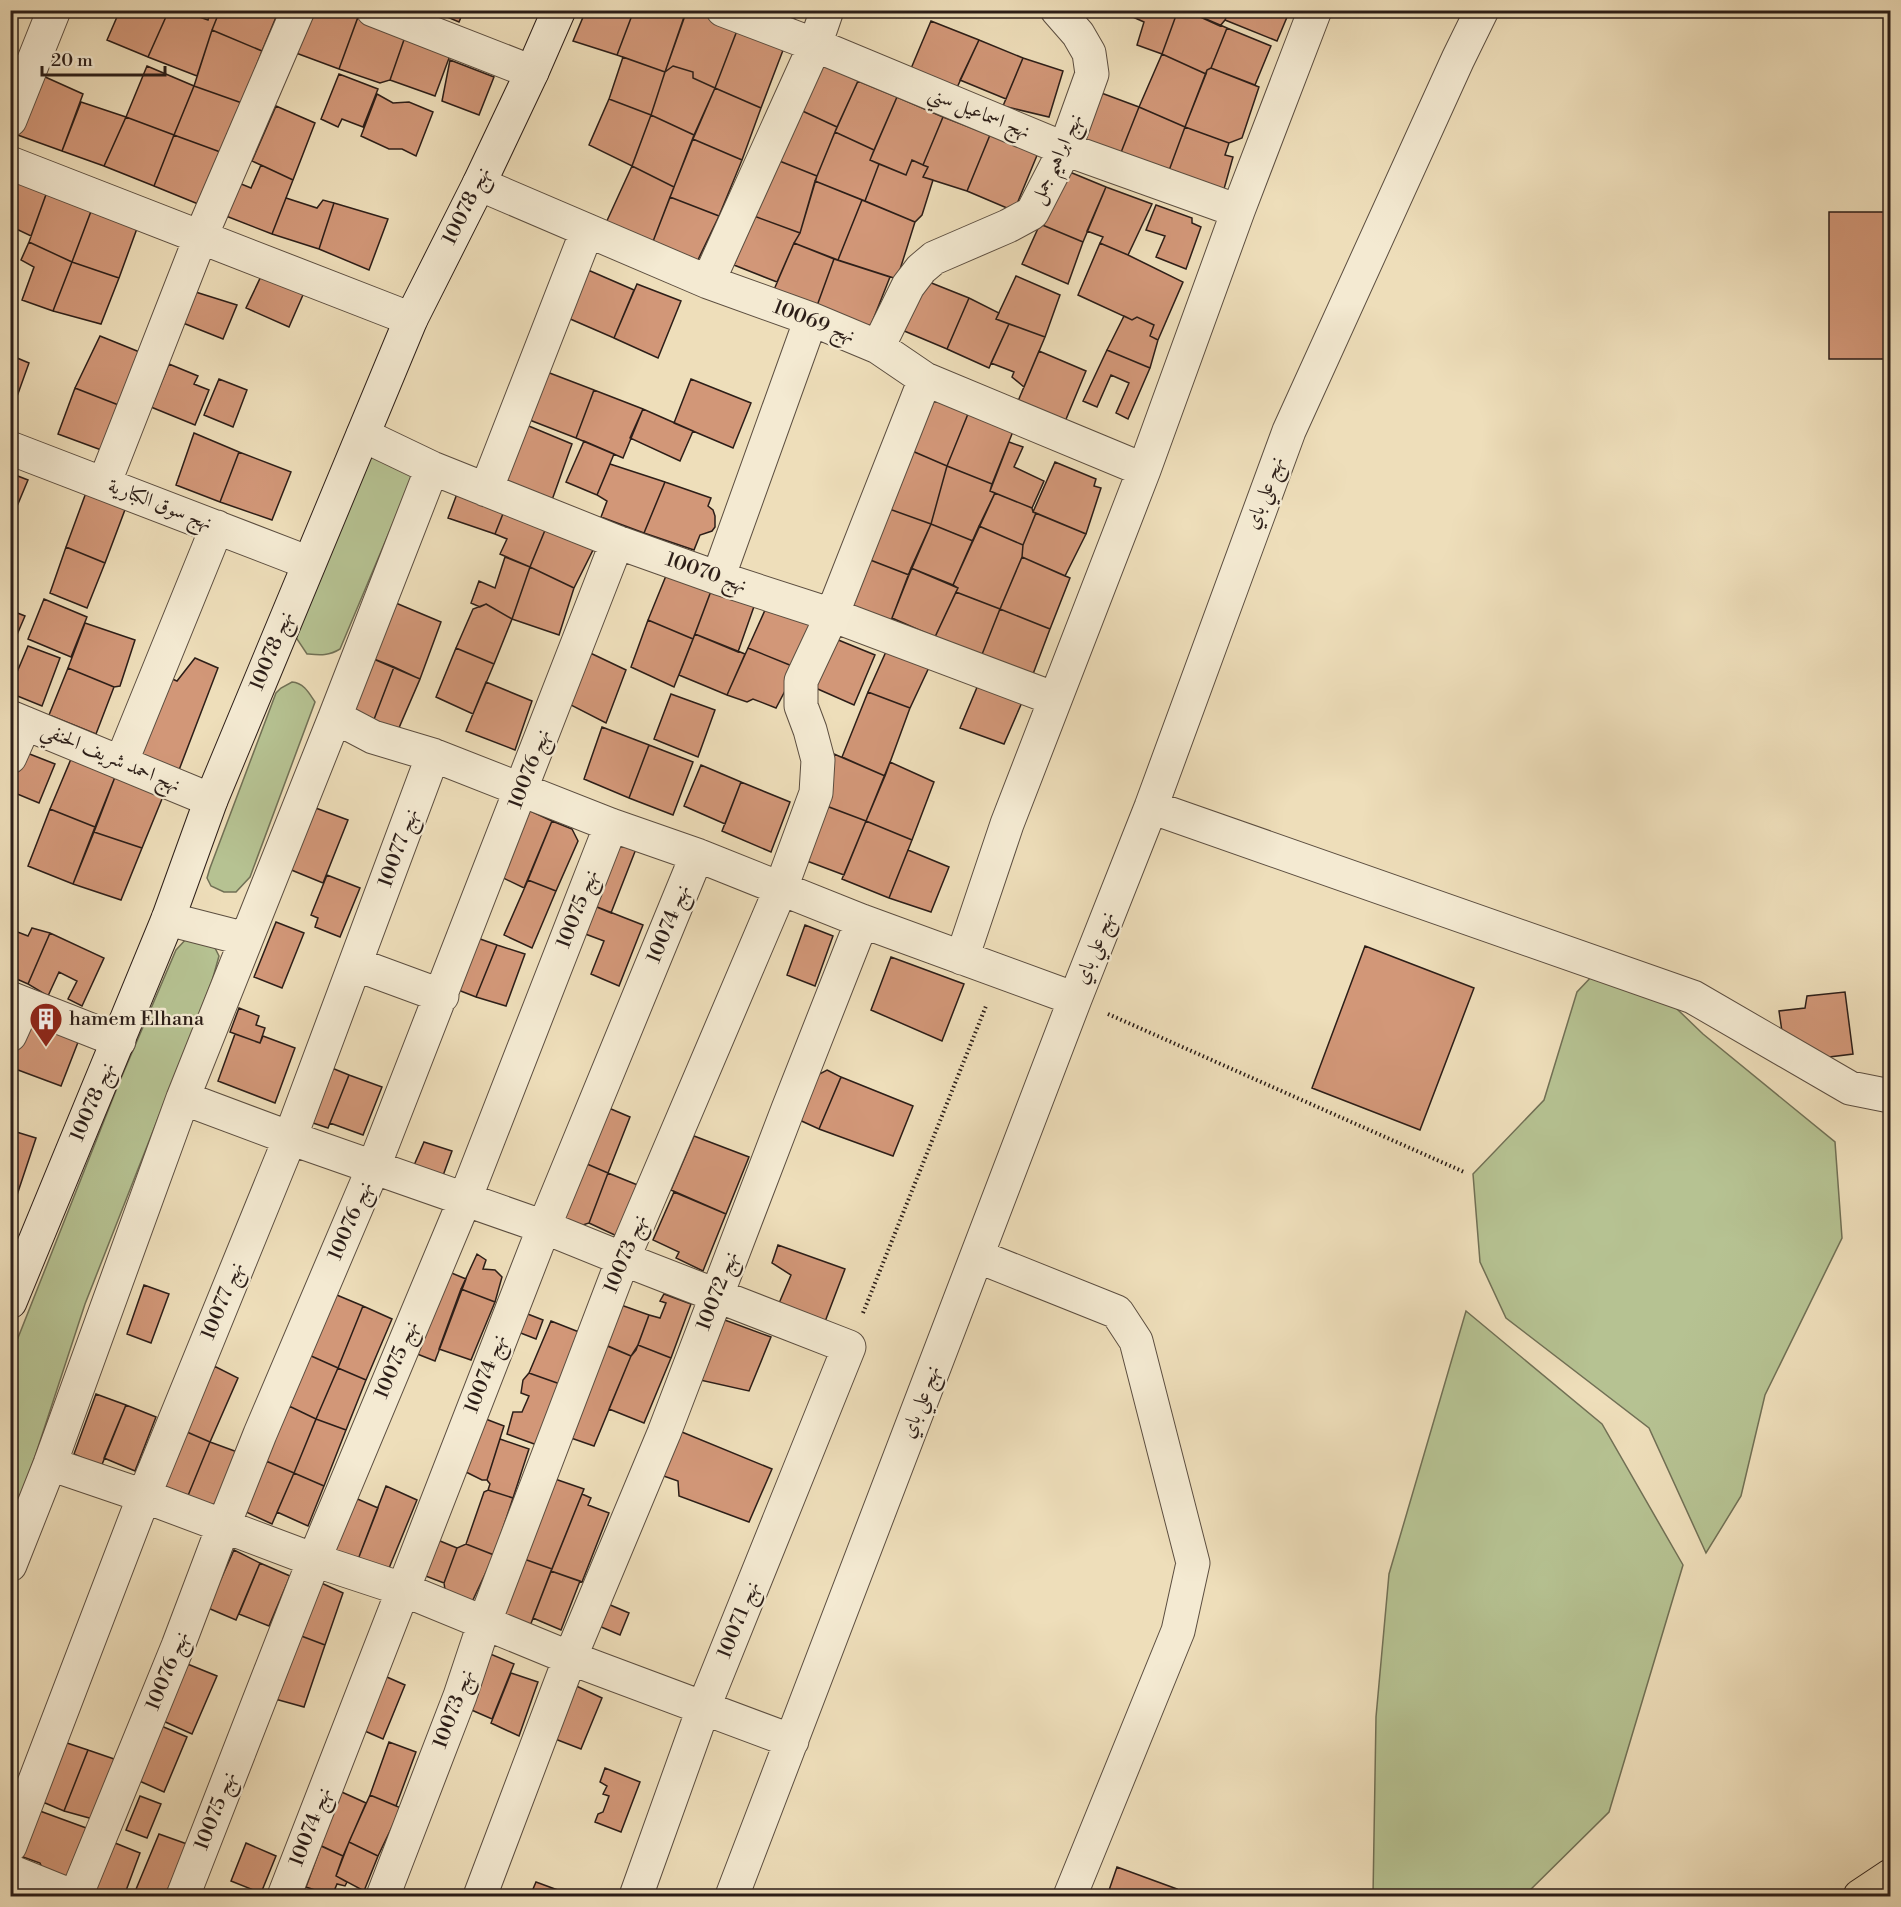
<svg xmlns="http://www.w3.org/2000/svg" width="1901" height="1907" font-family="'Libre Bodoni',Amiri,serif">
  <rect width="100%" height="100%" fill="#eedeba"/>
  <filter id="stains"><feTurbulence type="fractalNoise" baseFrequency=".00333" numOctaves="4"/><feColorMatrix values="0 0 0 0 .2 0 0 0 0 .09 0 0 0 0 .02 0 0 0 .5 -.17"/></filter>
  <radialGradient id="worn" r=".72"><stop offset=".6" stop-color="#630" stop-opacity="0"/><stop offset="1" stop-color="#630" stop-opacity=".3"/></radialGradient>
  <path fill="#b6c292" stroke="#717055" stroke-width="1.5" d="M373,449L406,462L412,478L340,649C329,656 320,655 307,654L295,636Z
    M292,682C304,683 309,693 315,702L250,877L236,892H224L211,886L207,878L210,868L276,693L281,688Z
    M187,938L214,946L219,956L212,981L85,1304L26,1484L14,1506L11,1507L10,1358L119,1083L176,950Z
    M1594,974L1652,985L1703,1034L1835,1142L1842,1238L1765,1395L1741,1496L1706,1553L1649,1428L1506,1318L1480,1262L1473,1174L1544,1100L1577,992Z
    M1466,1311L1602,1424L1683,1565L1609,1812L1524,1896H1373L1376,1717L1389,1574Z"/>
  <path fill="#d29778" stroke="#2c1e18" stroke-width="1.5" d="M120,10H169L148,57L107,40Z
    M169,10H189L188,13L208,20L211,10H220L212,30L197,76L148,57Z
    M189,10H211L208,20L188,13Z
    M220,10H279L262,51L212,30Z
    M313,10H344L358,17L339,69L296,53Z
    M431,10H464L459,22Z
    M586,10H634L617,55L573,41Z
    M634,10H664L684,17L665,72L617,55Z
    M687,10H692L738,28L715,88L693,78V72L673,66L665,72Z
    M753,10H798L796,17L791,21Z
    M1125,10H1178L1162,54L1137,45L1144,22L1124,13Z
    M1178,10H1185L1227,28L1211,68L1207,70L1206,74L1162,54Z
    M1185,10H1229L1225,20L1220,26Z
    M1229,10H1290L1277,41L1225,20Z
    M358,17L406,34L390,80L380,83L339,69Z
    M931,21L979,40L954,94L907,78Z
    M738,28L785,45L761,108L715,88Z
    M1227,28L1271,46L1255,85L1211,68Z
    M212,30L262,51L242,103L194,86Z
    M406,34L452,50L435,96L390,80Z
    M979,40L1023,58L1006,99L960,80Z
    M1162,54L1206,74L1185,127L1139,107Z
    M623,57L665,72L651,115L609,99Z
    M1023,58L1063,71L1049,117L1003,106Z
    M450,60L494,77L479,115L442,101Z
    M818,61L858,81L837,127L796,108Z
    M147,66L194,86L174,135L126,117Z
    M673,66L693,72V78L715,88L694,135L651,115L665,72Z
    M1211,68L1259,87L1242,138L1229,143L1185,127L1207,70Z
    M339,74L378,89L363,127L342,119L338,127L321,119Z
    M43,76L83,94L62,151L15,134Z
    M858,81L897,97L874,150L835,132Z
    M194,86L242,103L223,153L174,135Z
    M715,88L761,108L742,160L693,139Z
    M1096,91L1139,107L1118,160L1076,143Z
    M377,94L393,103L409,102L433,112L416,156L402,149H389L361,136Z
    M897,97L943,117L923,165L912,160L906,175L870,160Z
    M609,99L651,115L632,166L589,145Z
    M81,102L126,117L104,166L62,151Z
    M276,106L315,123L293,180L252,161Z
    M1139,107L1185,127L1167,176L1118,160Z
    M796,108L837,127L817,176L772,158Z
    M651,115L694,135L674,187L632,166Z
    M126,117L174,135L154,186L104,166Z
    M943,117L990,135L967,191L923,177L928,167L923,165Z
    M1185,127L1229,143L1225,155L1233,157L1222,196L1167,176Z
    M835,132L874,150L870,160L879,164L865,201L815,181Z
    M174,135L223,153L203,206L154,186Z
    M990,135L1038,153L1014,211L967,191Z
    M693,139L742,160L719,216L670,197Z
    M772,158L817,176L800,233L754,216Z
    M912,160L928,167L923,177L933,180L922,215L915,222L865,201L879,164L906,175Z
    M261,165L293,180L272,234L226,216L234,181L251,188Z
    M632,166L674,187L652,244L605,225Z
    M1060,168L1106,187L1083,242L1040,224Z
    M10,173L48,189L31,236L10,226Z
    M815,181L862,200L838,260L794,243L800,233Z
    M1106,187L1152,204L1128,255L1100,243L1103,237L1087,231Z
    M48,189L93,206L72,262L29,242Z
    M670,197L719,216L696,264L652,244Z
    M286,198L317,208L323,200L334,203L319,249L272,234Z
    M862,200L915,222L897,279L838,260Z
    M334,203L388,219L369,270L319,249Z
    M1156,205L1192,218V223L1201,227L1186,269L1156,257L1165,236L1146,230Z
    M93,206L139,223L119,278L72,262Z
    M1829,212H1890V359H1829Z
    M754,216L800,233L794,243L777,282L734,265Z
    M1040,224L1083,242L1068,284L1022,264Z
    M29,242L72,262L53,311L22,300L34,267L21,260Z
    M794,243L834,259L814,314L770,299Z
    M1100,243L1128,255L1183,282L1158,340L1150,336L1154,325L1137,317L1132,320L1078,295Z
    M834,259L890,277L867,335L814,314Z
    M72,262L119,278L101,324L53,311Z
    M264,270L306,288L289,327L246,308Z
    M588,270L634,290L614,338L568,318Z
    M1016,276L1060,295L1045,337L996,319Z
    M924,280L969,298L947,349L902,330Z
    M637,284L681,301L658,358L614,338Z
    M186,289L237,305L223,339L173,319Z
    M969,298L999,313L996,319L1009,324L989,368L947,349Z
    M1124,316L1132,320L1137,317L1154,325L1150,336L1158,340L1150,368L1107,350Z
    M1009,324L1045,337L1024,387L1012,377L1014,372L991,363Z
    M100,336L142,353L121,406L75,388Z
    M1107,350L1150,368L1128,419L1116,413L1129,383L1111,375L1097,407L1083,401Z
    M1039,351L1086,371L1064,424L1016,406Z
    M10,355L29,363L10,416Z
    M169,364L198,376L194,384L209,390L195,425L151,407Z
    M547,372L594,390L576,438L527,419Z
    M219,379L247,390L233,427L204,415Z
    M691,379L751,403L733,448L674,423Z
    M75,388L121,406L104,451L58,434Z
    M594,390L643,409L623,458L576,438Z
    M929,392L970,409L947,466L903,447Z
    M643,409L693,431L680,461L630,438Z
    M970,409L1014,429L992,484L947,466Z
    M524,424L572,444L552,500L502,480Z
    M194,433L239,452L220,502L176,485Z
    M584,441L614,454L597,495L566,482Z
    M1009,442L1023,447L1014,467L1044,481L1032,508L990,491Z
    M903,447L947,466L931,524L881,506Z
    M239,452L291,472L272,520L220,502Z
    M1055,462L1096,479L1094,486L1101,488L1086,534L1033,512Z
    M610,464L665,482L644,533L601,517L607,501L597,495Z
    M947,466L992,484L990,491L995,493L973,541L931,524Z
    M10,473L28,480L10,523Z
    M665,482L711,498L708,506L713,510L715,516V527L712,531L700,535L694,550L644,533Z
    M461,483L508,501L495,534L448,518Z
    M87,490L126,507L105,563L66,547Z
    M995,493L1032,508L1033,512L1036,513L1023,545L979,526Z
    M508,501L550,518L530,567L500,554L507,539L495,534Z
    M881,506L931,524L909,575L860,556Z
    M1036,513L1086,534L1065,576L1022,557L1023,545Z
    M550,518L598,540L574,588L530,567Z
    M931,524L973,541L953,585L911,568Z
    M979,526L1023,545L1022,557L1000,609L956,592L958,588L953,585Z
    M66,547L105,563L87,608L50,593Z
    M860,556L909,575L888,628L841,609Z
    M505,557L530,567L512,619L486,604L480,607L471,603L479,581L495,588Z
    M1022,557L1070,578L1050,629L1000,609Z
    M670,566L714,583L693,639L648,620Z
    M530,567L574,588L559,635L512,619Z
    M911,568L958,588L935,637L892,618Z
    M714,583L757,598L738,652L695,634Z
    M956,592L1000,609L979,662L935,637Z
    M44,599L87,617L71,657L28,639Z
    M770,599L820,615L797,668L748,648Z
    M391,601L441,622L420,679L369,657Z
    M486,604L512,619L494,664L456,648L473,609Z
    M1000,609L1050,629L1030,682L979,662Z
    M10,610L25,616L10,651Z
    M648,620L693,639L674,687L631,667Z
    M85,623L135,640L120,686L114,687L68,668Z
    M695,634L745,654L727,695L679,675Z
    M831,637L875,655L854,705L811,686Z
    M889,645L932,661L910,708L868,692Z
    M28,646L60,658L42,706L10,693V689Z
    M456,648L494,664L473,714L436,697Z
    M748,648L797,668L776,708L753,699L747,702L727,695Z
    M584,650L626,670L606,723L565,702Z
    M369,657L394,667L373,722L350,712Z
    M195,658L218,668L179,770L132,751L163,675L177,681Z
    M394,667L420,679L395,737L373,722Z
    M68,668L114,687L96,734L49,715Z
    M486,682L532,701L515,750L466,731Z
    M978,685L1023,700L1004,744L960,728Z
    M868,692L910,708L885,776L842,757Z
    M671,694L715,710L698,757L654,739Z
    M602,727L649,745L629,798L584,779Z
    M649,745L693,762L673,815L629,798Z
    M22,751L55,764L39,803L10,791V782Z
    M834,754L885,776L866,821L816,802Z
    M71,759L115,777L95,827L50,809Z
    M890,762L934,782L912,840L866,821Z
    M701,765L741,782L725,824L684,806Z
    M115,777L164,794L142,848L94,832Z
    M741,782L790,802L771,852L722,831Z
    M821,804L866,821L844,875L799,858Z
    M313,807L348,820L323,883L289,869Z
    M524,808L552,821L524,888L495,874Z
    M50,809L95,827L73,884L28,866Z
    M552,821L572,829L578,841L556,891L528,880Z
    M866,821L912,840L889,898L842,879Z
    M94,832L142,848L121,900L73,884Z
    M610,840L636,849L611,913L585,902Z
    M908,850L949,867L931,912L889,898Z
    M327,875L360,888L340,937L315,927L318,918L311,915Z
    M528,880L556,891L532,948L504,935Z
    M592,905L643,925L619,986L591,974L604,941L580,932Z
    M276,922L304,933L282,988L254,977Z
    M805,925L833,936L815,986L787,975Z
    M32,928L50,933L28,984L10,976V929L28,936Z
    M50,933L104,958L82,1006L68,999L77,981L59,972L48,996L28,984Z
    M469,935L497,945L476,997L448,986Z
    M497,945L525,954L506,1006L476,997Z
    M1365,946L1474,988L1420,1130L1312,1088Z
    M891,957L964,984L942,1041L871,1010Z
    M1845,992L1853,1054L1813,1059L1785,1052L1779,1011L1805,1008L1807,996Z
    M239,1008L259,1016L256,1025L265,1028L260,1043L230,1032Z
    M29,1013L82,1032L61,1086L10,1067Z
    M235,1034L260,1043L263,1036L295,1048L275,1103L218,1081Z
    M322,1064L349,1075L328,1128L301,1119Z
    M827,1070L841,1077L819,1129L795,1118L810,1079Z
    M349,1075L382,1087L363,1135L330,1123Z
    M841,1077L913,1106L893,1156L819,1129Z
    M604,1106L630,1117L608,1173L580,1161Z
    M10,1130L36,1138L10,1216Z
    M694,1136L749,1157L726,1214L671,1190Z
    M424,1142L452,1151L441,1181L412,1170Z
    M580,1161L608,1173L589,1223L577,1227L556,1217Z
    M608,1173L640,1186L619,1237L589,1223Z
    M674,1192L726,1214L703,1271L676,1258L679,1252L653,1240Z
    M778,1245L845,1269L823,1327L777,1308L791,1275L772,1263Z
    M477,1254L486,1260L483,1269L495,1270L502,1277L495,1302L461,1289Z
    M442,1269L466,1279L435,1361L407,1350Z
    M144,1285L169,1294L151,1343L127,1334Z
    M461,1289L495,1302L471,1360L439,1349Z
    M332,1293L363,1306L338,1368L309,1355Z
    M664,1294L691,1304L671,1358L638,1345L649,1315L660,1318L666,1303L660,1301Z
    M621,1305L649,1315L636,1350L631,1356L605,1345Z
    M363,1306L392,1319L366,1380L338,1368Z
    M520,1311L543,1320L536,1339L513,1330Z
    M722,1319L771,1337L749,1391L700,1380Z
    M551,1321L579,1332L560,1384L529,1373Z
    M601,1343L631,1356L594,1446L571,1438Z
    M638,1345L671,1358L644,1423L609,1409L631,1356Z
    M309,1355L338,1368L316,1419L289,1406Z
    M214,1366L238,1378L210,1442L180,1429Z
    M338,1368L366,1380L346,1430L316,1419Z
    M529,1373L560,1384L537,1445L507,1434L513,1412H522L529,1396L521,1393L523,1380Z
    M96,1394L126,1405L101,1467L74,1454Z
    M126,1405L156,1417L135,1471L104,1458Z
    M289,1406L316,1419L294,1473L266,1461Z
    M483,1418L504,1426L487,1480H482L466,1472Z
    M316,1419L346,1430L324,1486L294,1473Z
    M180,1429L210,1442L187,1498L156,1485Z
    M677,1430L772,1469L749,1522L679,1496L678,1481L658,1474Z
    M500,1439L529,1449L513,1498L488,1490L490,1484L487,1480Z
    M210,1442L240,1453L217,1511L187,1498Z
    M266,1461L294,1473L272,1524L244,1511Z
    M294,1473L324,1486L308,1526L277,1512Z
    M555,1479L584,1489L552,1569L524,1559Z
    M386,1486L417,1500L387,1573L357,1562Z
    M488,1490L513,1498L494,1555L466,1544L484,1492Z
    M582,1494L591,1498L588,1505L609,1513L582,1582L551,1571Z
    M353,1497L378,1508L357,1562L330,1550Z
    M428,1536L457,1548L444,1583L423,1575Z
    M466,1544L494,1555L471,1604L446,1596L444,1583L457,1548Z
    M234,1550L260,1563L236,1620L208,1608Z
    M524,1559L552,1569L530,1626L498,1612Z
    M260,1563L290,1576L269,1626L239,1614Z
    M551,1571L580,1581L561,1630L533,1618Z
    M317,1581L343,1593L325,1645L296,1634Z
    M601,1601L629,1613L620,1635L592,1623Z
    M296,1634L325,1645L304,1707L275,1699Z
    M488,1653L514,1664L492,1719L467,1708Z
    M185,1663L217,1676L192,1734L161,1720Z
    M511,1673L538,1682L519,1736L491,1723Z
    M380,1674L405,1685L383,1739L358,1728Z
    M572,1684L602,1698L581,1749L550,1737Z
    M159,1725L187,1737L164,1792L135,1779Z
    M61,1741L88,1750L64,1811L38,1800Z
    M389,1742L416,1752L396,1806L370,1795Z
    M88,1750L117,1760L93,1819L64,1811Z
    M605,1768L640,1782L621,1832L595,1822L598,1814L603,1812L609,1796L603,1794L607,1786L600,1782Z
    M335,1789L366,1803L343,1856L313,1842Z
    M370,1795L401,1808L378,1856L349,1842Z
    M140,1796L161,1804L147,1838L126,1830Z
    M29,1807L89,1829L70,1881L43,1870L40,1863L12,1853Z
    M159,1834L187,1844L165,1896H139L134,1894Z
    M110,1841L140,1853L124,1896H94L90,1895Z
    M349,1842L378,1856L364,1891L336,1876Z
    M246,1843L276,1856L261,1893L231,1881Z
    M321,1846L343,1856L336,1876L347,1882L345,1886L337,1884L332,1896L306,1887Z
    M1117,1867L1177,1889L1174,1896H1107Z
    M536,1882L574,1896H530Z"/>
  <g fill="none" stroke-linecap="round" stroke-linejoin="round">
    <g stroke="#5c4e40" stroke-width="35">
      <path id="street" d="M373,10L532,72
        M723,10L815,45L1065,149L1238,211
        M10,120L54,10
        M10,163L411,319
        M479,184L708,282L811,319L878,347L925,379L1144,470
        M708,282L815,45L827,10
        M878,347L908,286L921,269L934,258L1008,226L1032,213L1065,149L1092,74L1089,53L1078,34L1057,10
        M363,435L432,468L617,542L718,578L832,615L1055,699
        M10,448L309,563
        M104,484L201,236L298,10
        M486,490L587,231
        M718,578L811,319
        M10,717L211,800
        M335,717L373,737L433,755L611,825L697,855L862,921L1075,999
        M10,757L25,723
        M121,763L217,527
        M1151,807L1693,997L1850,1088L1890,1096
        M168,919L246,939
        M962,958L1007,824L1144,470L1238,211L1315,10
        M355,964L442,996
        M10,998L119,1041
        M10,1035L24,1004
        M183,1098L290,1138L544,1227L623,1259L849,1347L703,1709L636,1896
        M977,1256L1117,1312L1136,1341L1193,1563L1178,1631L1070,1896
        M50,1464L144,1496L314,1560L402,1589L570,1658L792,1741
        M10,1565L50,1464L183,1098L335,717L432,468
        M10,1846L144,1496L290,1138L433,755
        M10,1871L72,1896
        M76,1896L178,1646L223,1527L260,1434L374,1166L617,542
        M183,1896L314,1560L465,1199L611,825
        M284,1896L544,1227L697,855
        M383,1896L460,1696L484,1624L623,1259L781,888L816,793L818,760L810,730L801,706V681L832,615L925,379
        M480,1896L570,1658L664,1433L788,1109L862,921
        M732,1896L1075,999L1151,807L1289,431L1458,59L1482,10"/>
    </g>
    <g stroke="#2c1e18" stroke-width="35">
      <path id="secondary" d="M10,1302L168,919L211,800L411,319L479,184L532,72L559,10"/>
    </g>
    <g stroke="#2c1e18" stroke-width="35">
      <path id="highway" d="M1860,1896L1890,1876"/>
    </g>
    <path stroke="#2c1e18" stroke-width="4" stroke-dasharray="1.5 3" stroke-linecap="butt" d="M1108,1014L1464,1172
      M863,1313L986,1006"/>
    <use href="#street" stroke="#f4ead2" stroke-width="33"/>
    <use href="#secondary" stroke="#f4ead2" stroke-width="33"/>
    <use href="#highway" stroke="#eedeba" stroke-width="33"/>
  </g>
  <defs>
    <g id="building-pin" transform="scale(1.725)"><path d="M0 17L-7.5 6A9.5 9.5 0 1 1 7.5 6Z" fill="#8f2418" stroke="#f4ead2"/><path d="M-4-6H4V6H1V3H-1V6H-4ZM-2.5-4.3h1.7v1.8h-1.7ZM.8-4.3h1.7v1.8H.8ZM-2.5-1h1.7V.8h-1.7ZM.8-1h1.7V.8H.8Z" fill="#fff"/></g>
  </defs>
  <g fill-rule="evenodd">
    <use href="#building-pin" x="46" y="1019"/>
  </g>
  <g text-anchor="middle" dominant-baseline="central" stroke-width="4.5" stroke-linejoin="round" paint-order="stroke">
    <g font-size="20" fill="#2c1e18" stroke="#f4ead2">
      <text transform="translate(979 113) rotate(22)">نهج اسماعيل سني</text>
      <text transform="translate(1057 159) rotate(-65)">نهج ابراهيم جمل</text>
      <text transform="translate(467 206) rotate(-64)">نهج 10078</text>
      <text transform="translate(814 322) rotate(21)">نهج 10069</text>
      <text transform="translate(1265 493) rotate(-69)">نهج علي باي</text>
      <text transform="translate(160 505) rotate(21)">نهج سوق الكبارية</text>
      <text transform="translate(706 573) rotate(19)">نهج 10070</text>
      <text transform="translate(272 651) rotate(-68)">نهج 10078</text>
      <text transform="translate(111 758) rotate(23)">نهج احمد شريف الحنفي</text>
      <text transform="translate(530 769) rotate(-69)">نهج 10076</text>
      <text transform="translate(399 848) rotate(-70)">نهج 10077</text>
      <text transform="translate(578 909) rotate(-69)">نهج 10075</text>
      <text transform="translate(669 924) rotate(-68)">نهج 10074</text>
      <text transform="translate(1095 948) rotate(-68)">نهج علي باي</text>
      <text transform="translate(93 1102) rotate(-67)">نهج 10078</text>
      <text transform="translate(351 1221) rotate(-67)">نهج 10076</text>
      <text transform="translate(626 1254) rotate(-68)">نهج 10073</text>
      <text transform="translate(718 1291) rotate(-69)">نهج 10072</text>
      <text transform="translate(223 1301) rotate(-68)">نهج 10077</text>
      <text transform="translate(397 1360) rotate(-67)">نهج 10075</text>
      <text transform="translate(486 1374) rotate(-69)">نهج 10074</text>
      <text transform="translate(921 1402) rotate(-69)">نهج علي باي</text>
      <text transform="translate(739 1620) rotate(-68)">نهج 10071</text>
      <text transform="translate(168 1671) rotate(-68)">نهج 10076</text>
      <text transform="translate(454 1709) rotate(-70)">نهج 10073</text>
      <text transform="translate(216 1811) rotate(-69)">نهج 10075</text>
      <text transform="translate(311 1827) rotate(-69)">نهج 10074</text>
    </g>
    <g font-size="20" fill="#2c1e18" stroke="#f4ead2" text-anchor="start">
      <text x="69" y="1019">hamem Elhana</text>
    </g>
  </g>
  <rect width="1901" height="1907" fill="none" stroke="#eedeba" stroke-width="36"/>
  <rect x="12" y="12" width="1877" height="1883" fill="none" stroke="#2c1e18" stroke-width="3"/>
  <rect x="18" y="18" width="1865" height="1871" fill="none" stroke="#2c1e18" stroke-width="1.5"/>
  <path d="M42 66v9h123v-9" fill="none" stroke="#2c1e18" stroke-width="3"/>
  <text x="51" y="66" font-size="18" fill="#2c1e18" stroke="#f4ead2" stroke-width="4.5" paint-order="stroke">20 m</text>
  <rect width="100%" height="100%" filter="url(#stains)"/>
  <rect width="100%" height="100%" fill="url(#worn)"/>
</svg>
